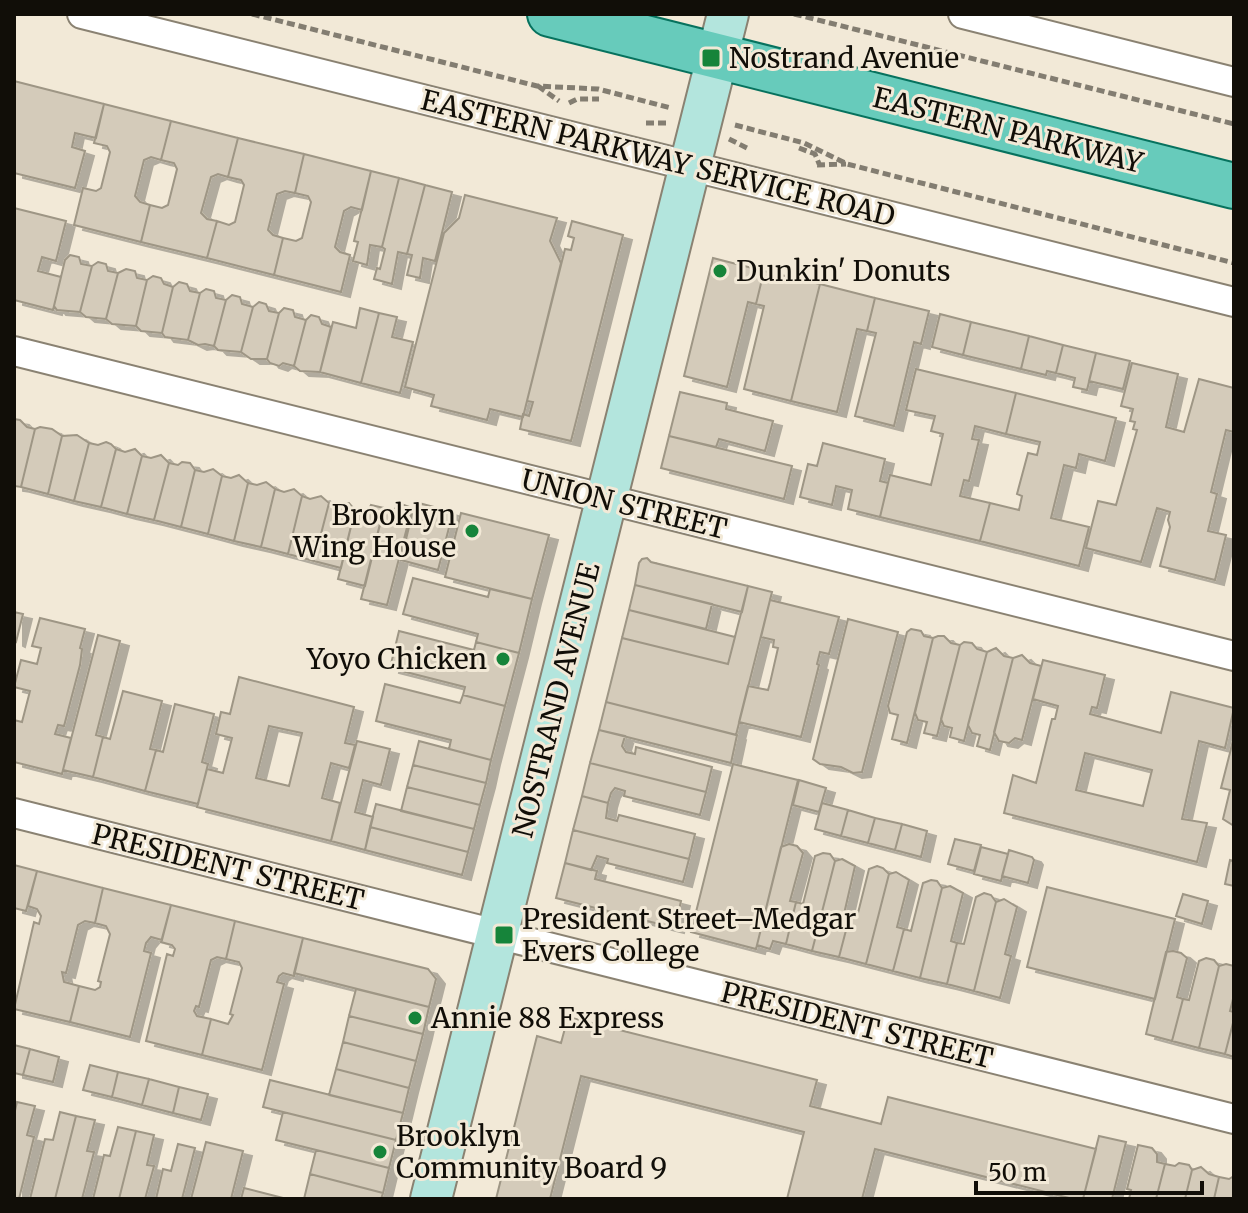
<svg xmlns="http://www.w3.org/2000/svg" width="1248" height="1213" font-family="Merriweather,serif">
  <defs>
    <filter id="shadow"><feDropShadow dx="9" dy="5" stdDeviation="0" flood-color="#0004"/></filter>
  </defs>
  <rect width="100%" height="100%" fill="#f2e9d7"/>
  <path fill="#d4cbba" stroke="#9e9685" stroke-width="2" fill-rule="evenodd" filter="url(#shadow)" d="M14,81L104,104L96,138L75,133L72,147L85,151L75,188L14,173Z
    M104,104L171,121L161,160L151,157L144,160L135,196L140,202L150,205L141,242L74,225L83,188L96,191L101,188L110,152L107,146L94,143Z
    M171,121L238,138L228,177L218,174L211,177L201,213L207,219L217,221L207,258L141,242L150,205L162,208L168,205L177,169L174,163L161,160Z
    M238,138L304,154L295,193L285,191L277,194L268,230L273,235L283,238L274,275L207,258L217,221L229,225L235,222L244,185L241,180L228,177Z
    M304,154L371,171L362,210L351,207L344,211L335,247L340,252L350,255L341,292L274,275L283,238L296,241L302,238L311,202L308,196L295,193Z
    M371,171L399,178L382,247L370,245L367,265L353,261L358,242L354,241Z
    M399,178L425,185L407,254L398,252L392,284L374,279L377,268L380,269L385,249L382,247Z
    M425,185L452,192L435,261L423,258L420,278L407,275L412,255L407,254Z
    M465,195L557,218L550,241L561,263L523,417L490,409L487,420L431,406L434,395L405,387L444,233L459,218Z
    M14,208L66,221L56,261L42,257L38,271L61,277L53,310L14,300Z
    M572,221L623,235L571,441L520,429L523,414L529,416L533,402L527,401L565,249L571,250L574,238L568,236Z
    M70,255L79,257L81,264L92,266L80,312L57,310L54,306L65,260Z
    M713,258L764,271L756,304L748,302L727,387L684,376Z
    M98,262L106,264L108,271L118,273L106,319L86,317L80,312L92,266Z
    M126,269L135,271L137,278L147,280L136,326L112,324L106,319L118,273Z
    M764,271L820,284L791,401L744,389L764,306L756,304Z
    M153,276L161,278L164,284L173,287L162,333L141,331L136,326L147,280Z
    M179,282L187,284L190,291L200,293L188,340L165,337L162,333L173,287Z
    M820,284L875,298L867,331L857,329L837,412L791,401Z
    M206,289L214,291L216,298L226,300L214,346L205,344L198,345L188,340L200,293Z
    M232,295L240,297L242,304L253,307L241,352L218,350L214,346L226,300Z
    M875,298L929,311L921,344L914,342L894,426L855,416L876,333L867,331Z
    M259,302L266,304L269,311L279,313L267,359H251L241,352L253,307Z
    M284,308L293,310L295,317L306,320L294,366L283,363L279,366L270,363L267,359L279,313Z
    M360,308L379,313L361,383L320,372L333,322L356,328Z
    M379,313L397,317L392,337L413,342L400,393L361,383Z
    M940,314L971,322L963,355L932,347Z
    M311,315L319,317L322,324L331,327L320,372L300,371L294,366L306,320Z
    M971,322L1029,336L1021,369L963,355Z
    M1029,336L1063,345L1056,373L1047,371L1046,375L1021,369Z
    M1063,345L1096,353L1087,390L1073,387L1075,378L1056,373Z
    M1096,353L1130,361L1123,389L1089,381Z
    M1132,363L1178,374L1166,427L1184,432L1199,379L1234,388V432L1226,430L1211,492L1217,494L1208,531L1226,535L1215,580L1160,566L1170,527L1168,520L1170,512L1157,508L1141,562L1086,548L1098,501L1116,505L1137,430L1133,429L1135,422L1130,421L1133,409L1121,406Z
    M916,369L1016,393L1006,434L975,426L972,439L979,440L969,481L964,480L960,496L990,503L980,541L880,517L890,475L931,485L943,434L931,431L935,416L906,410Z
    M680,392L727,403L726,409L773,421L765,451L719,439L716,447L669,436Z
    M1016,393L1116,418L1105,461L1079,454L1076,468L1064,465L1051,518L1089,527L1079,566L980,541L990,503L1019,510L1022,496L1017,494L1028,453L1037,455L1040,442L1006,434Z
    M14,419L20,420L27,427L35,429L21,487L14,486Z
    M40,427L52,429L62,436L48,494L21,487L35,429Z
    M77,435L89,443L74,501L48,494L62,436Z
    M669,436L792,466L784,499L661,468Z
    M106,442L111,444L116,449L101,507L74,501L89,443L98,445Z
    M823,443L885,459L880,481L888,483L880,517L848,509L852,490L836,486L832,505L800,497L808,464L817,466Z
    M116,449L125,452L135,449L142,456L127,514L101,507Z
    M142,456L151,458L161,455L169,463L154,520L127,514Z
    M182,462L190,463L195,470L181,527L154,520L169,463L178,465Z
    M213,469L222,476L208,534L181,527L195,470L204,472Z
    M239,475L248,483L234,541L208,534L222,476L231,478Z
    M266,482L275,489L261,547L234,541L248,483L257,485Z
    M275,489L284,492L294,489L302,496L288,554L261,547Z
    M302,496L310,499L321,496L329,503L314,561L288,554Z
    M415,502L453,512L438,570L401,560Z
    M329,503L337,505L349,503L355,510L341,568L314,561Z
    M401,504L412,508L387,605L361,599L384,508L393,510Z
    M371,505L384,508L365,586L338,579L355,510L367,513Z
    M461,513L549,535L532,599L445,577Z
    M647,558L651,562L748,586L742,612L635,585L639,563L642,559Z
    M413,578L488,597L490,589L532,599L519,653L476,642L478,634L403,614Z
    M635,585L712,604L706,629L629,610Z
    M748,586L772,592L736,735L606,702L622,638L728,664Z
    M770,600L839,617L829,654L820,652L817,664L819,665L801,737L739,722L748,686L768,690L770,683L778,648L773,647L774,640L761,637Z
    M629,610L735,637L728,664L622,638Z
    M14,612L23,614L16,642L14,641Z
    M40,618L85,629L80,648L82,649L80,665L64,726L58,725L55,734L71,738L62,774L14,762V720L22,722L30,691L14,687L21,660L37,664L41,648L32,646Z
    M848,619L898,632L862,772L853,773L841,767L820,764L813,759Z
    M911,629L921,631L924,636L933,638L907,743L892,739L898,715L890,713L888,706L907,632Z
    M399,631L474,650L476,642L519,653L505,706L463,695L465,687L390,668Z
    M98,635L120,641L96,735L103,737L93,777L63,770Z
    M938,636H944L951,643L960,645L937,736L924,733L927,722L918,720L915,713L933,638Z
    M964,642L972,643L977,649L987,652L964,741L950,737L952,728L944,726L941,719L960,645Z
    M996,648L1004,656L1013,658L990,750L977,746L980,735L972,733L968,725L987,652Z
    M1022,655L1030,663L1041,666L1022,740L1015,738L1009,743L999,741L994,732L1013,658Z
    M1043,660L1105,675L1097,708L1092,707L1090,714L1161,733L1171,692L1234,708L1225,748L1199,741L1182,819L1207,823L1197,862L1004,813L1013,775L1036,783L1052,719H1055L1058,706L1033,699ZM1085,753L1152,770L1143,806L1076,790Z
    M239,677L354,707L345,743L355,745L349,768L331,763L322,798L340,803L331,841L197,807L207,769L223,773L232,738L216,734L221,712L230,714ZM269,726L302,733L289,786L256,778Z
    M385,684L460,703L463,695L505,706L491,760L449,749L451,740L376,721Z
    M123,691L162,701L150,749L156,750L145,791L93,777L103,737L110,739Z
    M606,702L737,735L731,763L599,730Z
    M175,704L214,714L202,762L208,764L198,804L145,791L156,750L163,752Z
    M599,730L625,736L622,746L626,752L635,754L636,747L712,767L706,792L590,763Z
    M1234,737V826L1223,819L1230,790L1221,788Z
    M357,741L390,749L381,785L363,780L355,812L373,817L365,850L331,841Z
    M419,741L491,760L486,783L413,765Z
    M590,763L706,792L700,815L624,796L625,791L615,788L611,793L608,803L582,796Z
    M733,764L798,780L756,949L691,932Z
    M413,765L486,783L480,805L407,787Z
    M799,780L826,788L819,812L793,805Z
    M407,787L480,805L474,829L401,811Z
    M582,796L608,803L606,818L617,821L619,815L695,834L689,859L573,830Z
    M822,803L848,810L841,836L815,829Z
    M376,804L474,829L468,852L370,827Z
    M848,810L875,818L868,843L841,836Z
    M875,818L902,824L895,850L868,843Z
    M902,824L927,831L921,857L895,850Z
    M370,827L468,852L462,875L365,850Z
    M573,830L689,859L683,882L607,863L608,859L597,856L591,870L565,863Z
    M955,839L981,845L974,871L948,864Z
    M789,844L797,846L803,853L790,901L796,902L786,944L773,941L770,949L757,945L781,847Z
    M981,847L1008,854L1001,881L974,874Z
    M1009,850L1032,857L1034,860L1028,883L1002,876Z
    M823,853L830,854L835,861L812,951L786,944L796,902L803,904L815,856Z
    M842,859L855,866L844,914L850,915L839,957L812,951L835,861Z
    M1230,860L1234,861V886L1225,884Z
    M565,863L597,871L595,879L681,901L675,928L556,898Z
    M14,865L37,871L26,911L14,908Z
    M877,866L883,868L889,874L866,964L839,957L850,915L857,917L869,869Z
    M37,871L103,888L95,923L85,921L78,925L66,973L62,972L64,982L79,986L70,1022L14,1009L34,922L39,924L41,916L37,909L28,906Z
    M896,872L909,880L897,927L904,929L893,971L866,964L889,874Z
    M931,880L937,881L942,888L920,978L893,971L904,929L911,931L923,883Z
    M950,886L963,893L951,941L957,943L947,984L920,978L942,888Z
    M1047,887L1175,919L1155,999L1027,967Z
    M103,888L171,905L162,940L151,937L146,943L144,951L151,953L130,1037L70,1022L79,986L95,990L100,987L101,982L98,981L110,934L106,926L95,923Z
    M984,893L991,895L996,902L974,991L947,984L957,943L964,944L976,897Z
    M1183,894L1208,901L1202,924L1176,916Z
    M1004,899L1017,907L1005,954L1011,956L1000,998L974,991L996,902Z
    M171,905L235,921L226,959L217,957L211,960L199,1007L196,1006L194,1011L197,1016L211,1019L202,1055L146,1041L167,954L173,956L175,949L172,945L161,942Z
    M235,921L303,938L294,976L283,973L279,976L277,982L284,984L262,1070L202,1055L211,1019L228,1024L233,1015L230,1014L242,968L239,962L226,959Z
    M303,938L428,969L436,979L429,1007L294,973Z
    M1173,951L1181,953L1187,958L1177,997L1183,999L1172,1041L1146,1034L1166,952Z
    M1206,958L1214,960L1219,966L1199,1048L1172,1041L1183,999L1189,1000L1199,961Z
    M1226,964L1234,966V995L1230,1011L1234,1012V1019L1225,1054L1199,1048L1219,966Z
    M356,989L429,1007L423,1034L349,1016Z
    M349,1016L423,1034L416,1061L343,1042Z
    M568,1017L817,1080L810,1106L881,1124L888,1097L1096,1149L1083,1199H1073L875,1149L862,1199H787L804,1132L581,1076L550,1199H496L537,1036L561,1043Z
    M1234,1019V1057L1225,1054Z
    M343,1042L416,1061L409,1088L336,1069Z
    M14,1045L30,1049L23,1075L14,1073Z
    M30,1049L59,1057L53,1082L23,1075Z
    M90,1065L118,1072L112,1097L83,1090Z
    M336,1069L409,1088L403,1113L329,1095Z
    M118,1072L149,1079L142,1105L112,1097Z
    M149,1079L179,1087L173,1113L142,1105Z
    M270,1080L403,1113L396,1140L263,1107Z
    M179,1087L208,1094L201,1120L173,1113Z
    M17,1102L35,1106L27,1135L34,1137L19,1199H14V1115Z
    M60,1112L76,1116L55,1199H30L45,1139L53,1140Z
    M283,1112L396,1140L389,1168L276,1140Z
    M76,1116L95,1120L87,1151L94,1152L82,1199H55Z
    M118,1127L136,1131L119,1199H93L104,1155L110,1156Z
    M136,1131L154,1135L147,1165L154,1166L145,1199H119Z
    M1099,1136L1126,1142L1112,1199H1083Z
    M206,1142L243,1151L231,1199H191Z
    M178,1144L195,1148L182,1199H156L163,1169L171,1171Z
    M1138,1145L1152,1148L1157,1154V1162L1165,1164L1156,1199H1129L1131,1190L1127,1189Z
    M316,1150L389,1168L383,1193L310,1174Z
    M1179,1163L1189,1165L1192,1170L1185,1199H1156L1165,1164L1175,1166Z
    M1201,1167L1209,1174L1219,1177L1214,1199H1185L1192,1170Z
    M310,1174L383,1193L381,1199H304Z
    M1234,1176V1199H1214L1219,1177L1229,1179Z
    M244,1188L287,1199H241Z"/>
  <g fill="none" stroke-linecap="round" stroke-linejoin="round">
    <g stroke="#8a8272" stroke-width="32">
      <path id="minor" d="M82,14L1234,302
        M963,14L1234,82
        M14,351L1234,656
        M14,813L1234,1119"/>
    </g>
    <g stroke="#8a8272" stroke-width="44">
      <path id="secondary" d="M431,1199L728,14"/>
    </g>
    <g stroke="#07725e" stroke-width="48">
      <path id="primary" d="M550,14L1234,186"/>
    </g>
    <path stroke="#837d71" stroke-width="5" stroke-dasharray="8 4" stroke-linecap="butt" d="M252,14L537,86L598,89L671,108
      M794,14L1234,124
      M538,86L559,101
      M569,103L577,99H599
      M646,123H668
      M735,125L804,143L847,164L1234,263
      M729,139L749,149
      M799,148L815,154L820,166
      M817,165L846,164"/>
    <use href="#minor" stroke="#fff" stroke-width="28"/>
    <use href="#secondary" stroke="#b3e5dd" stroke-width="40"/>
    <use href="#primary" stroke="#67cbbb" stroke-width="44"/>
  </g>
  <g fill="#16843a" stroke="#f2e9d7" stroke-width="3">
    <rect x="701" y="48" width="20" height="20" rx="4"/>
    <circle cx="720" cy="271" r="8"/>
    <circle cx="472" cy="531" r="8"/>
    <circle cx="503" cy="659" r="8"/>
    <rect x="494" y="925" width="20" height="20" rx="4"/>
    <circle cx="415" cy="1018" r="8"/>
    <circle cx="380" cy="1152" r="8"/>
  </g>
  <g text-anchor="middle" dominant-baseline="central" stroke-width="6" stroke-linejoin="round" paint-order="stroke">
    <g font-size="28" fill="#110e08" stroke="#f2e9d7" text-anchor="start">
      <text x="729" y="58">Nostrand Avenue</text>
      <text x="736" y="271">Dunkin' Donuts</text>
      <text x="456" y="515" text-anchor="end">Brooklyn<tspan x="456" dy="32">Wing House</tspan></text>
      <text x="487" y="659" text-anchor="end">Yoyo Chicken</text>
      <text x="522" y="919">President Street–Medgar<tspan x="522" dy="32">Evers College</tspan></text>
      <text x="431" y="1018">Annie 88 Express</text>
      <text x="396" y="1136">Brooklyn<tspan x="396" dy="32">Community Board 9</tspan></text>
    </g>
    <g font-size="28" fill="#110e08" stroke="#f2e9d7">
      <text transform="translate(1008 130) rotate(14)">EASTERN PARKWAY</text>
      <text transform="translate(658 158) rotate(14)">EASTERN PARKWAY SERVICE ROAD</text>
      <text transform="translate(624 504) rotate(14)">UNION STREET</text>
      <text transform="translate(556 700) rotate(-76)">NOSTRAND AVENUE</text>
      <text transform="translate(228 867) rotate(14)">PRESIDENT STREET</text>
      <text transform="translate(857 1025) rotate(14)">PRESIDENT STREET</text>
    </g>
  </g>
  <rect width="1248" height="1213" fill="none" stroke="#110e08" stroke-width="32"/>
  <path d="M976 1181v12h226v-12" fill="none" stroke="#110e08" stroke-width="4"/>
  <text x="988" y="1181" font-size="24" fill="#110e08" stroke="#f2e9d7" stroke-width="6" paint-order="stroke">50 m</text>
</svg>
